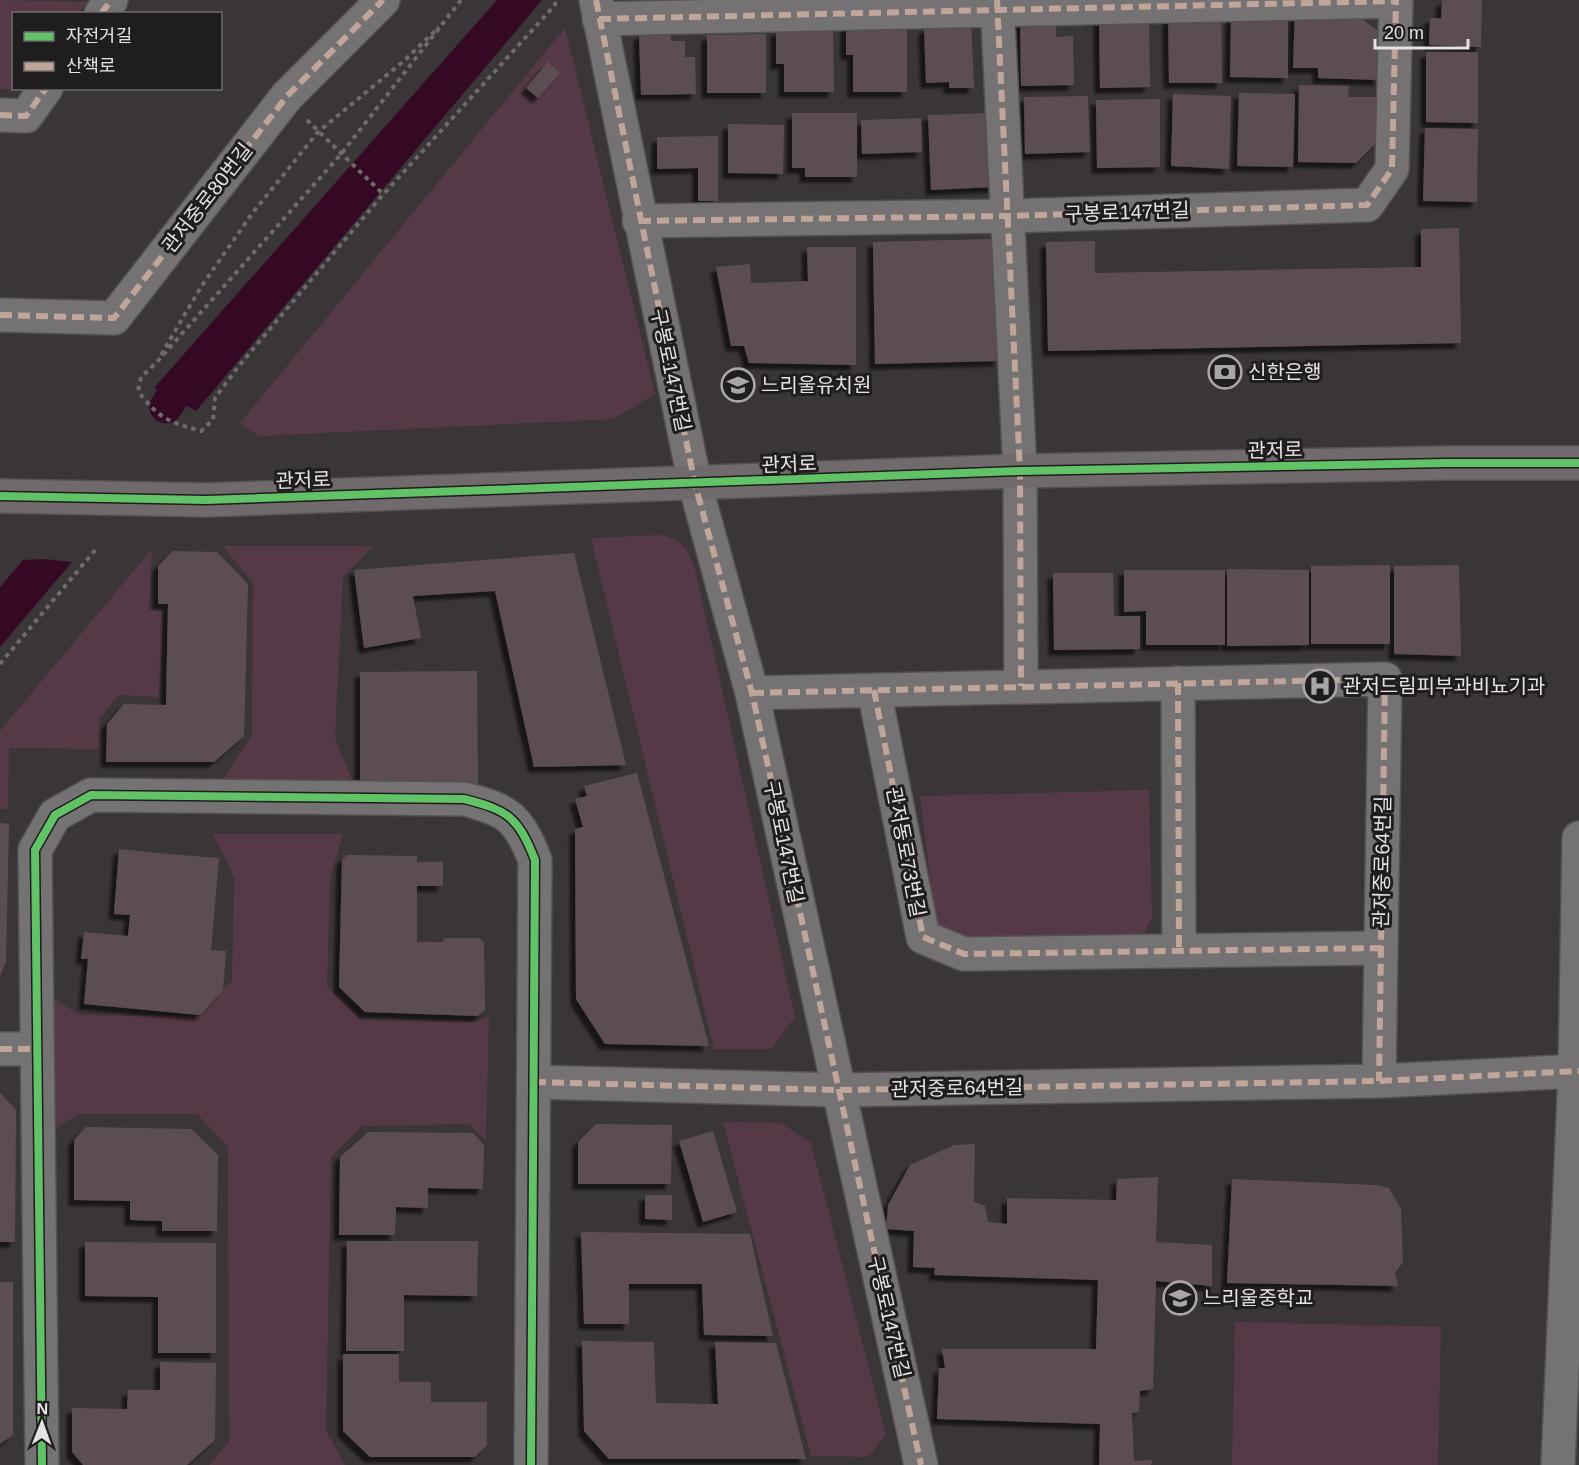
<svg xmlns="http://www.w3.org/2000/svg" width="1579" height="1465" font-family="Helvetica,'Noto Sans KR',sans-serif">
  <defs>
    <filter id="shadow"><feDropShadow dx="-5.5" dy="5.5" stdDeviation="1.5" flood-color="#0009"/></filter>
  </defs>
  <rect width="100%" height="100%" fill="#3a3537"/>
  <path fill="#563947" d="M0,0L88,2L78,13L14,14V88L18,89H0Z
    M565,28L655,394L613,419L259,436L240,423Z
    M660,535C679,539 687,546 694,565L795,1017L771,1049H714L591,538Z
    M223,546H373L343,577L335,738L352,780H223L252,735L253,583Z
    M152,549L149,610L163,611L159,697L119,695L99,719V749L9,748L8,809H0V731Z
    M1149,790L1152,918L1144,933L1135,937L969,945L936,929L920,796Z
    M213,834H343L330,878L327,987L361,1020L476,1022L489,1015L486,1141L469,1124L362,1126L331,1157L326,1431L345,1465H209L229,1442L228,1147L197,1114H79L45,1134L49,996L80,1015L196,1016L232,981L234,877Z
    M723,1122L781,1123L811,1143L886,1435L868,1457L811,1456Z
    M1235,1322L1441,1327L1438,1465H1232Z"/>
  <path fill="#350824" d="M497,0H542L196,411L154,388Z
    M44,559L72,562L0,647V587L23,560Z"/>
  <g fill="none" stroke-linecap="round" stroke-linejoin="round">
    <path stroke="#350824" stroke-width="33" d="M166,407L171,399"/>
  </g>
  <path fill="#5b4e55" filter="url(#shadow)" d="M1442,0H1482L1481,47L1429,45L1430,18H1441Z
    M1221,8L1222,83H1169L1168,10Z
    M1295,8L1350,10L1381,33L1379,80L1318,78V68H1293Z
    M1149,13L1150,87L1100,88L1099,14Z
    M1231,14L1288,15V78L1230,77Z
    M1056,15V37L1073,36L1074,85L1021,86L1020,16Z
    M971,19L974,88H949V82L926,83L924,28Z
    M846,22H907V92H853V55H846Z
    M671,23V41H685V57H695L696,94L641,95L639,35Z
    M833,29L834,92H784V64H776V30Z
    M766,34V93H707V35Z
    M1426,52H1478V123L1426,122Z
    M548,62L560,73L538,98L526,88Z
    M1299,85L1349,86L1348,97H1378L1377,142L1356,163L1298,162Z
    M1239,93L1295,94L1293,167L1237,166Z
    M1173,94L1231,96L1229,169L1171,166Z
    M1088,96L1090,152L1025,154L1024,97Z
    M1160,99V167L1097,168L1096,100Z
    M792,113H857V177H805V168H792Z
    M992,113L994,187L931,190L928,115Z
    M921,118L922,152L862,154L861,120Z
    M728,124L784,125L783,174L728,173Z
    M1425,128L1478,129L1477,202L1423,201Z
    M718,136V201H698V168L657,169V137Z
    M1459,228L1461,343L1048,351L1046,242L1095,241V273L1421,267V229Z
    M990,239L996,249L999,361L875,364L873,242Z
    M807,247H856V365L749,363L744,346H731L716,267L750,264L751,283L808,281Z
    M173,551L217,552L248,584L244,736L214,762H106L107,724L124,704L166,705L168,604H158V566Z
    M574,553L626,765L534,767L495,591L413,596L421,638L364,648L354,570Z
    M1390,565V644H1311V566Z
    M1459,565L1461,656L1394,654V566Z
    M1227,569L1309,570V645L1227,646Z
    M1124,570H1225V645H1146V611L1124,612Z
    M1053,573H1113L1114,616H1140V649L1054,650Z
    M477,671L478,785H360V672Z
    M637,773L709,1046L605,1044L576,999L575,829L583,827L575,799L587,796L584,786Z
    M0,823L9,824L6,961L0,976Z
    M119,849L168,854L166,873L168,854L219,858L211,950L226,951L223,990L200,1015L84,1004L88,959H81L84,932L128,936L130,915L114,914Z
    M347,855L417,856V862H443V886H417V942H442L445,938H479L484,942L485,1010L478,1016L365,1012L339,987L342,860Z
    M0,1093L16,1110L15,1242H0Z
    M596,1124L672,1125L671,1184H578V1142Z
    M86,1127L191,1129L218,1155L217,1231H162V1221L130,1220V1201L74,1200V1140Z
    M713,1131L737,1212L703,1222L679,1141Z
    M368,1132L473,1133L484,1145L483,1189L428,1188V1208L396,1207L395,1235H339L340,1157Z
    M975,1144L974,1202L985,1206L988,1222L1007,1224V1198L1116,1200L1117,1179L1158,1177L1156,1242L1212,1245V1286L1156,1281L1153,1389L1140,1391L1139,1412L1132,1413L1134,1461L1152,1460L1151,1465H1099L1100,1424L937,1419L939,1368H945L942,1349H1096L1098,1280L934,1275L935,1268L913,1267L914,1231L886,1229L888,1205L910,1165L954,1145Z
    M1232,1179L1376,1185L1389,1188L1401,1209L1403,1262L1395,1273L1398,1286L1227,1283Z
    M645,1195H672V1220L645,1219Z
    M581,1232L750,1234L773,1336L704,1335L702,1284H629V1324H584Z
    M347,1241H478L477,1296L404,1295V1351H346Z
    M85,1242L216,1243V1353H158V1297L85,1296Z
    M0,1282H13V1435L0,1444Z
    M582,1341L654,1342L656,1403L718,1404L715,1342L776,1343L806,1459H609L584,1431Z
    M343,1354H399V1382H431V1402H487V1445L475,1457H370L343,1431Z
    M160,1362L216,1363L215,1440L187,1465H83L72,1452V1408L127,1409L128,1390H160Z"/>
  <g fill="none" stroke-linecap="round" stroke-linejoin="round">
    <g stroke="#555152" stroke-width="36">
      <path id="street" d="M596,0L695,484L752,693L921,1465
        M997,0L1020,471L1021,686
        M101,14L111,0
        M599,19L1396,1
        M0,115L26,116L46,88
        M639,221L1008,216L1367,205L1392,169L1396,0
        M0,315L114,318L287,96L383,0
        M1178,683L1179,951
        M874,690L923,937L964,954L1381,948
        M752,693L1385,679L1379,1081
        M0,1049H37
        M534,1082L838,1090L1379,1081L1579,1071
        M42,1465L35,850L55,815L91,795L464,799C508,810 518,817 535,860L531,1465
        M1558,1465L1575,1072L1579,838"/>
    </g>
    <g stroke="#555152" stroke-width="36">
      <path id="secondary" d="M0,496L206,500L1020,471L1447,463H1579"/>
    </g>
    <path stroke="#6f6b6d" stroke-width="4" stroke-dasharray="4.5 4.5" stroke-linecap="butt" d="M461,0L342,153L156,363L141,377L138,391C159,419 169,422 201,431L213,420L215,398L238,367L380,198L555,5V0
      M307,120L384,195
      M161,355L201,287L251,215L318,132L405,60L439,27
      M0,664L96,549"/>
    <use href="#street" stroke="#757273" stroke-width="33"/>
    <use href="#secondary" stroke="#706a6d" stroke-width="33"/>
    <path stroke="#c0a59a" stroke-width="6" stroke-dasharray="12 6" stroke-linecap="butt" d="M596,0L695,484L752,693L921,1465
      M997,0L1020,471L1021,686
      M101,14L111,0
      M599,19L1396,1
      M0,115L26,116L46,88
      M639,221L1008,216L1367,205L1392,169L1396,0
      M0,315L114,318L287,96L383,0
      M1178,683L1179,951
      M874,690L923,937L964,954L1381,948
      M752,693L1385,679L1379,1081
      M0,1049H37
      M534,1082L838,1090L1379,1081L1579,1071"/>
    <g stroke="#201d1e" stroke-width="11">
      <path id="cycleway" d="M0,496L206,500L1020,471L1447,463H1579
        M42,1465L35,850L55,815L91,795L464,799C508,810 518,817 535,860L531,1465"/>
    </g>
    <use href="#cycleway" stroke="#61c268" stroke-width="8"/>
  </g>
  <defs>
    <g id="bank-ring" transform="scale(1.725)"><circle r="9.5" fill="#201d1e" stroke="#aaa5a7" stroke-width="1.5"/><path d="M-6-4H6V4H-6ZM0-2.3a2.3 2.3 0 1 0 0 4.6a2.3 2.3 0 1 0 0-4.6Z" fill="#aaa5a7"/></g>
    <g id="school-ring" transform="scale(1.725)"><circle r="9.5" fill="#201d1e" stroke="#aaa5a7" stroke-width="1.5"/><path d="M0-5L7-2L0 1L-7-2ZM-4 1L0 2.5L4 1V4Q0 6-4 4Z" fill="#aaa5a7"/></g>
    <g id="hospital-ring" transform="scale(1.725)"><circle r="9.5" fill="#201d1e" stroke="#aaa5a7" stroke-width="1.5"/><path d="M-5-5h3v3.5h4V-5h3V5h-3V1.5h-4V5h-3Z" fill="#aaa5a7"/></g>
  </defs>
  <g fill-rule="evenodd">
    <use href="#bank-ring" x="1225" y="372"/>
    <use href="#school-ring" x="738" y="385"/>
    <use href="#hospital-ring" x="1320" y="686"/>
    <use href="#school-ring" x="1180" y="1298"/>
  </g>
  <g text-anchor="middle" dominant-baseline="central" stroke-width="6" stroke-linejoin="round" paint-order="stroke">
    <g font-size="20" fill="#e7e2e4" stroke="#201d1e">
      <text transform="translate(207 198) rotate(-52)">관저중로80번길</text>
      <text transform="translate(1127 212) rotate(-2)">구봉로147번길</text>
      <text transform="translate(671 370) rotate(78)">구봉로147번길</text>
      <text transform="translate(1275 450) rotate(-1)">관저로</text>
      <text transform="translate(789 464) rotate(-2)">관저로</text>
      <text transform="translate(303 480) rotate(-2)">관저로</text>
      <text transform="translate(784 842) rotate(78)">구봉로147번길</text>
      <text transform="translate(906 852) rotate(79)">관저동로73번길</text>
      <text transform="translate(1382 862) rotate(-89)">관저중로64번길</text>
      <text transform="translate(957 1088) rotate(-1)">관저중로64번길</text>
      <text transform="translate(889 1317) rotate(77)">구봉로147번길</text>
    </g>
    <g font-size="20" fill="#e7e2e4" stroke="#201d1e" text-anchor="start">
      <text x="1248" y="372">신한은행</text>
      <text x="761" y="385">느리울유치원</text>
      <text x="1343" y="686">관저드림피부과비뇨기과</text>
      <text x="1203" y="1298">느리울중학교</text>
    </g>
  </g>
  <rect x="12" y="12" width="210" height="78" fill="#201d1e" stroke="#706c6d" stroke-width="1.5"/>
  <rect x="24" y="32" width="30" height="9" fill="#61c268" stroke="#706c6d" stroke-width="1.5"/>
  <text x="66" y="42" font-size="18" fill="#e7e2e4">자전거길</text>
  <rect x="24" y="62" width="30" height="9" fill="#c0a59a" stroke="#706c6d" stroke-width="1.5"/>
  <text x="66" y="72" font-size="18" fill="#e7e2e4">산책로</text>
  <g transform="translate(42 1423) rotate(1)" stroke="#201d1e" stroke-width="4.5" paint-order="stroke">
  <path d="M0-4.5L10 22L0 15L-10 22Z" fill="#e7e2e4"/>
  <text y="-9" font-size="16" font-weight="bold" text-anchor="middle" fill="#e7e2e4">N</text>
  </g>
  <path d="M1375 39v9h93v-9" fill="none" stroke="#e7e2e4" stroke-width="3"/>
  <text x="1384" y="39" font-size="18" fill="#e7e2e4" stroke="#201d1e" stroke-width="4.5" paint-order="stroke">20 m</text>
</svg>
